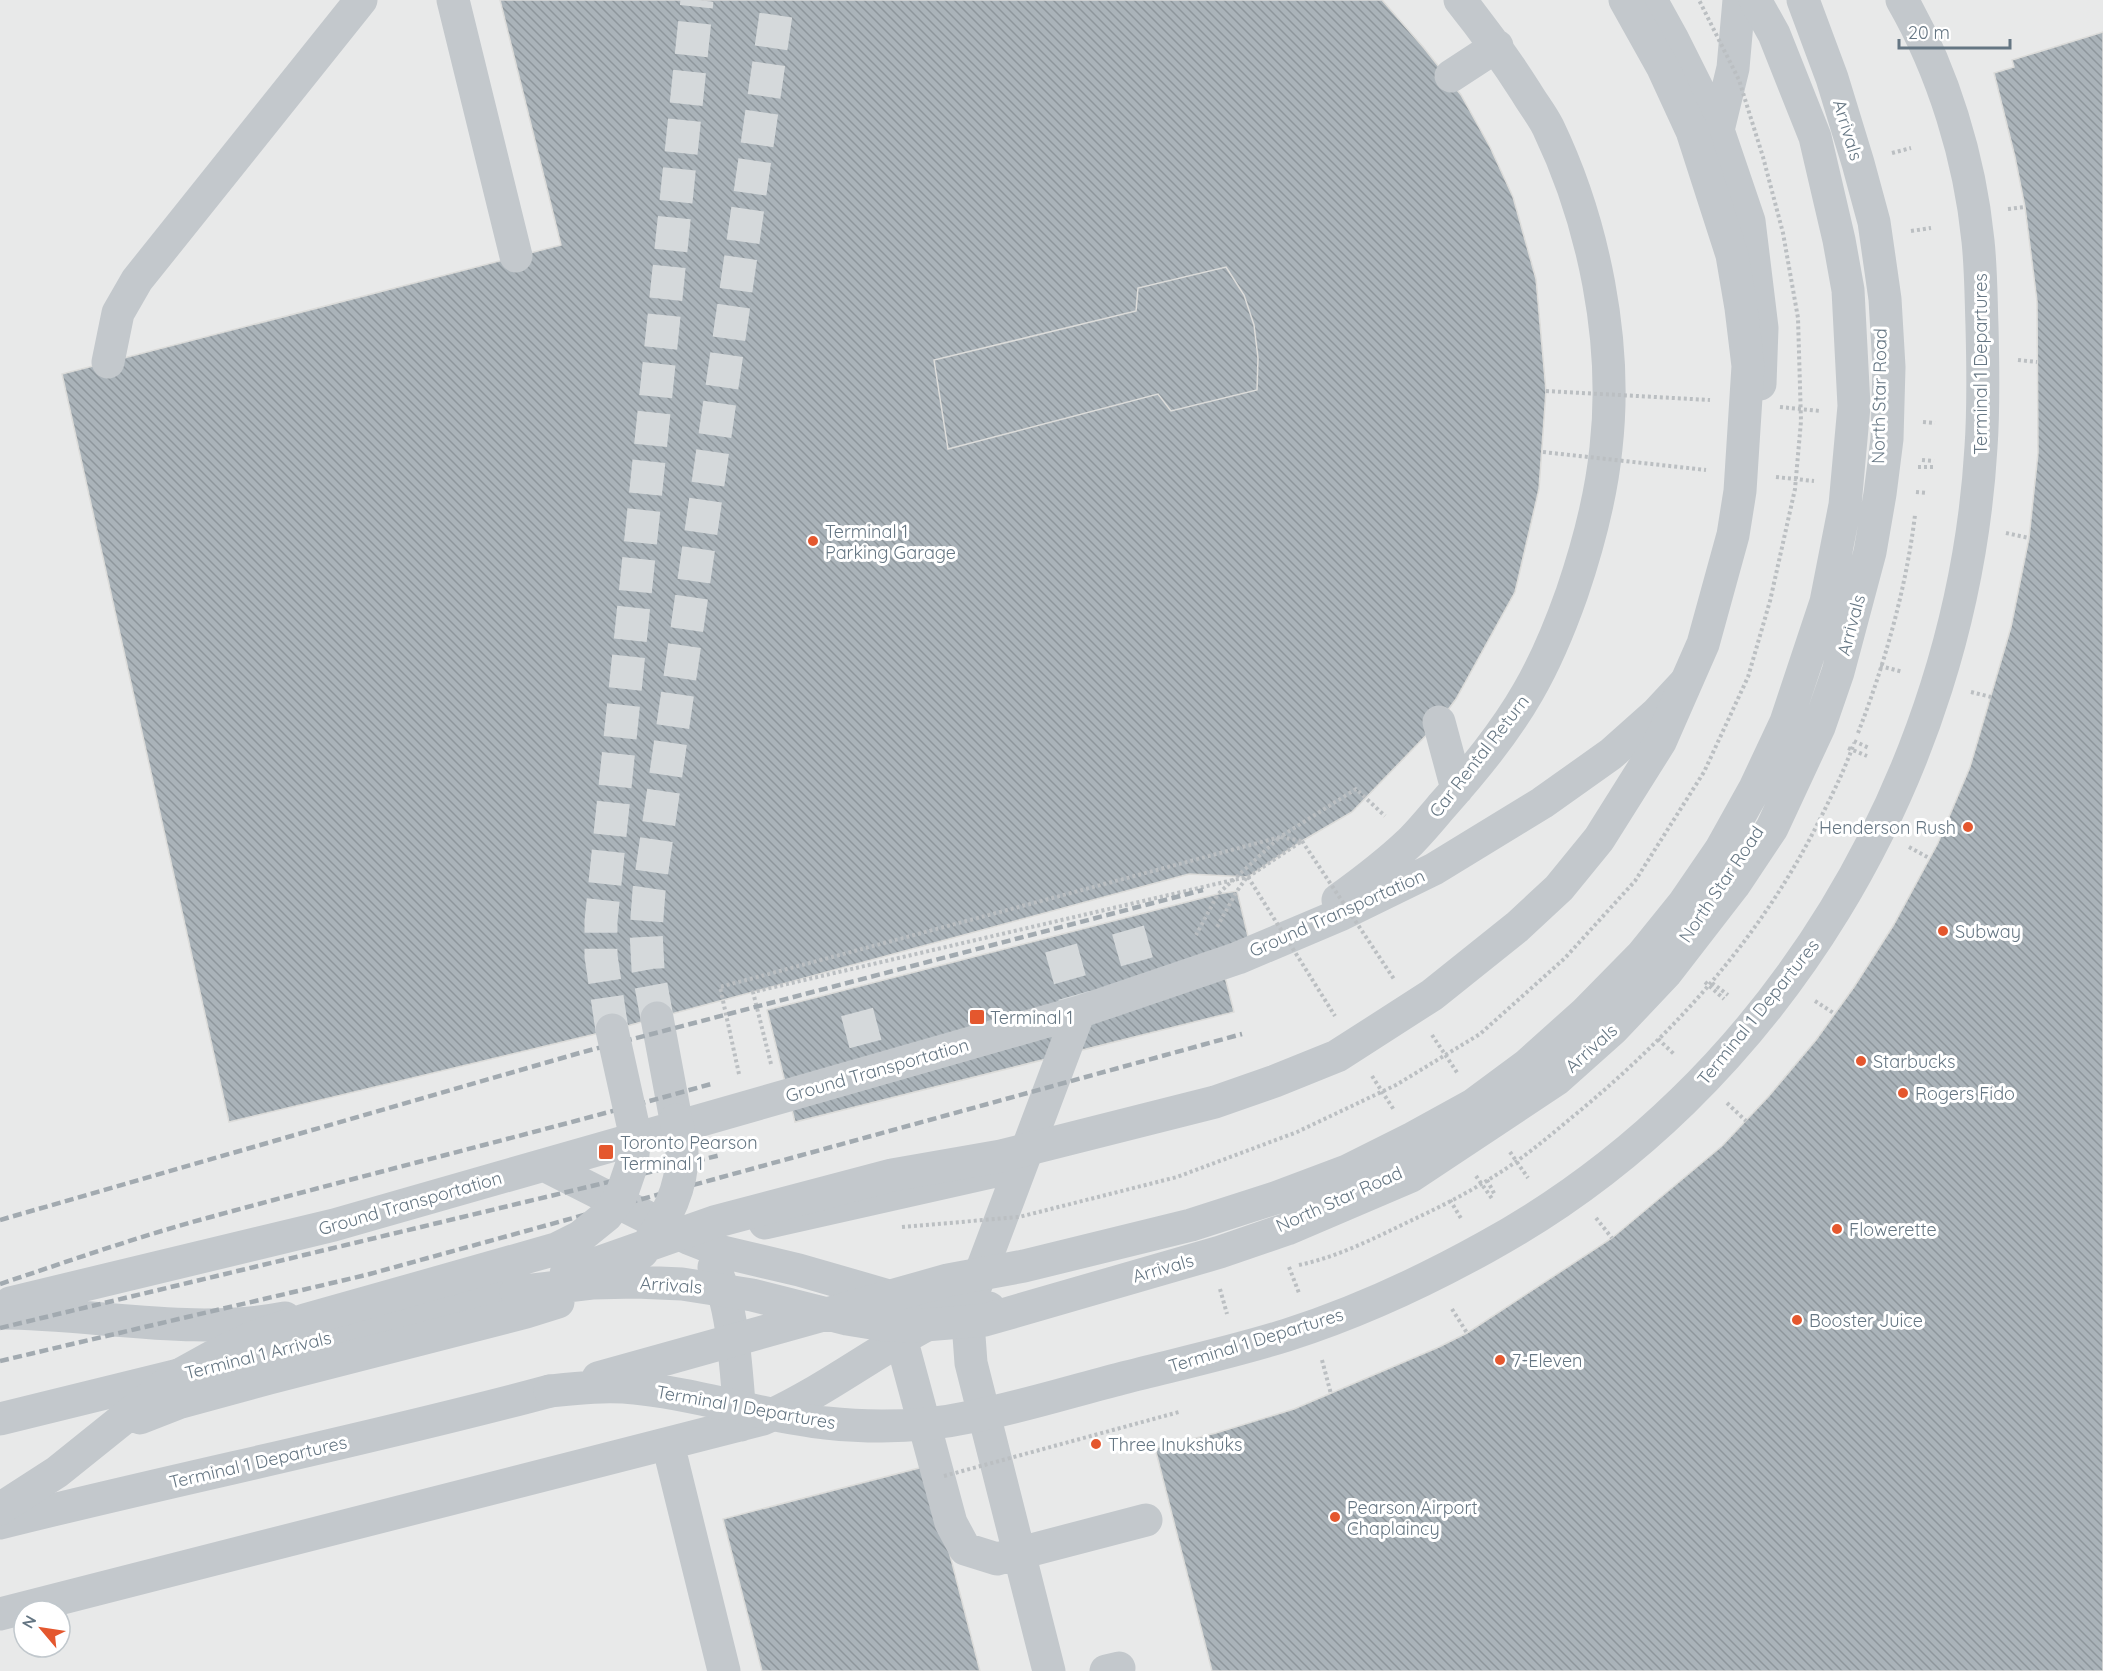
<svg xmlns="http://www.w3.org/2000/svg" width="2103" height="1671" font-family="Quicksand,sans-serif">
  <defs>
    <pattern id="building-back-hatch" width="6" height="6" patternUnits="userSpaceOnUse" patternTransform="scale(1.5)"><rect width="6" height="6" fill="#aab3b9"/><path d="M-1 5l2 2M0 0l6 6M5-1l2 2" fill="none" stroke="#8e969c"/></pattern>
  </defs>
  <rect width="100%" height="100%" fill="#fafaf8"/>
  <path fill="#e8e9e9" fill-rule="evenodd" d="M0,0H2103V1671H0ZM24,1611H60V1647H24Z"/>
  <path fill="url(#building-back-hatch)" stroke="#dcdcda" stroke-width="1.5" d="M500,0H1382L1424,48L1461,95L1490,147L1513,197L1536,279L1546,391L1539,489L1515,592L1456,699L1439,722L1352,812L1302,841L1248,877L1189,874L612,1030L229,1122L62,374L561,245Z
    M2103,32V1671H1212L1155,1448L1216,1433L1294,1409L1439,1347L1467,1333L1612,1238L1722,1146L1769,1096L1816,1040L1854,987L1893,926L1938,843L1970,767L2011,627L2029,538L2038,453L2037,301L2025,207L2015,157L1994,73L2014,67L2012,60Z
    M1226,267L1244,295L1254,325L1258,358L1257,390L1171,411L1158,394L948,449L934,360L1136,311L1138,288Z
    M1237,891L1255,965L1224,973L1234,1012L795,1122L767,1010L1218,894Z
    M927,1466L980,1671H762L723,1519Z"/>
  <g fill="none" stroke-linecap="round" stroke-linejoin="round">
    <path stroke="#d5d9db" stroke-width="33" stroke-dasharray="33 16" stroke-linecap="butt" d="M1128,930L1145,990
      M1061,948L1079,1012
      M857,1012L873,1072
      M657,1018L648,969L646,931L649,891L778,0
      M612,1030L601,956V921L697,0"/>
    <path stroke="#bbbfc2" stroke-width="4" stroke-dasharray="3 3" stroke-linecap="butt" d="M1892,153L1911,148
      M2018,360L2037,362
      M1922,460L1934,461
      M1918,467H1935
      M2006,533L2029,538
      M1854,741L1869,748
      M1848,748L1867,756
      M1909,847L1929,858
      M1217,927L1237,891L1247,877
      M1705,982L1724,999
      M1712,983L1728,995
      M1815,1001L1835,1014
      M771,1064L753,992L1233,880L1248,877L1302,841L1280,837L1218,894L1196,935
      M739,1074L720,987L1280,837L1356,789L1385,816
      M1476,1176L1493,1200
      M1487,1180L1495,1195
      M1596,1218L1612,1238
      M1452,1309L1467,1333"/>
    <path stroke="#c3c8cc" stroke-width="33" d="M453,0L516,256
      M1651,0L1672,38L1718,130L1749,221L1762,328L1760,384
      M1451,76L1497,46
      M1718,130L1733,68L1739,0
      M108,362L118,313L137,280L361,0
      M1439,722L1457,789
      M1338,900C1363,882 1388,863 1410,842C1421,831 1431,819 1441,807C1472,772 1504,734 1528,692C1546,661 1560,627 1572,593C1588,546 1601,498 1606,448C1618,342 1594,223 1548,127C1542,115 1533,104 1526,92C1505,59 1484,30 1460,0
      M657,1018L676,1120
      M544,1165L690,1239L723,1252L799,1270L913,1303L967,1309L989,1308
      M765,1223L996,1171
      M714,1267C735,1309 736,1378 741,1425
      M10,1303L334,1225L1079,1012L1238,958L1342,914L1434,869L1542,803L1611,754L1657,713L1685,683
      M0,1313C95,1313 191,1336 285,1318
      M901,1338L951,1523L965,1549L997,1559L1146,1520
      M0,1419L516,1292
      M668,1444L724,1671
      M0,1523C183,1477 368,1440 550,1391
      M0,1614L763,1419C824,1392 875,1351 934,1321
      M1049,1671L971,1363L967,1309L1079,1012
      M1106,1671L1119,1668"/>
    <path stroke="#a2aab0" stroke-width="4.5" stroke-dasharray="9 4.5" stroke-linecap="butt" d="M0,1220L583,1052L1203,890
      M0,1284C69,1261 137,1237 207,1218C375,1172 544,1131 711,1084
      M0,1328L721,1155
      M0,1361L366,1275L1242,1034"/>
    <path stroke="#bbbfc2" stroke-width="4" stroke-dasharray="3 3" stroke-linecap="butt" d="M2008,209L2025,207
      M1911,231L1931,228
      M1546,391L1710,400
      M1780,407L1820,411
      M1923,422L1935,423
      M1543,452L1706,470
      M1776,477L1814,481
      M1916,492L1927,493
      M1880,666L1903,672
      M1971,692L1991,697
      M1858,733C1885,663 1906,589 1915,515
      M1302,841L1394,979
      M1248,877L1335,1016
      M1432,1035L1458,1074
      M1658,1039L1675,1055
      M1372,1076L1394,1110
      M1727,1103L1746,1121
      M1510,1152L1528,1178
      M1450,1200L1462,1220
      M902,1227L1019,1217L1177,1177L1297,1132L1396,1085L1480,1034L1565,958L1635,881L1704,772L1748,677L1770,601L1795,489L1801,421L1798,318L1783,233L1763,157L1739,80L1699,0
      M1299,1265C1337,1257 1373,1239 1408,1222C1438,1208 1468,1193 1496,1175C1527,1156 1554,1132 1582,1109C1680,1027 1764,933 1821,817C1833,793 1845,769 1854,743
      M1289,1267L1299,1293
      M1220,1289L1227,1314
      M1322,1360L1331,1394
      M944,1476L1179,1412"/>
    <path stroke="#c3c8cc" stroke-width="33" d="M642,1252C664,1224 683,1189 682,1152C681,1142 678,1130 676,1120
      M566,1274L714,1222L892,1175L1001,1156L1215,1102L1275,1081L1337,1056L1432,995L1517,927L1559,888L1599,839L1660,742L1703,644L1733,535L1740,491L1748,366L1741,308L1732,255L1692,131L1663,68L1625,0
      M516,1292L592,1283L636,1282L682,1284L752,1295L847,1319L884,1325L913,1326L985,1320L1220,1252L1287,1229L1411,1176L1557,1079L1613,1029L1666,973L1734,885L1772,828L1819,727L1838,672L1870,552L1880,494L1887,439L1889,367L1885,299L1874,222L1858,163L1832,78L1803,0
      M598,1378L948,1280L1024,1266L1191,1225L1275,1198L1347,1171L1413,1138L1473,1105L1527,1065L1585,1013L1642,955L1684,903L1721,849L1755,788L1786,722L1826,602L1845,505L1854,406L1848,290L1839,240L1815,137L1774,34L1755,0
      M550,1391C579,1388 607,1385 635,1388C699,1394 761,1416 826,1423C873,1428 924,1427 970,1417C1022,1407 1072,1391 1123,1378C1178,1364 1233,1352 1287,1335C1356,1313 1423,1282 1486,1247C1775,1089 1962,773 1981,447C1984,406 1983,366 1982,326C1981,298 1981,269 1978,241C1970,159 1943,71 1902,0
      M140,1418L181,1402L269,1378L526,1312L558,1302
      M0,1509L57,1472L174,1378L212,1357L254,1337L305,1320L556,1249L580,1237L606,1216L621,1196L632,1164L635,1134L612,1030"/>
  </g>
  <g fill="#e4572e" stroke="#fff" stroke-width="2">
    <circle cx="813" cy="541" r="6"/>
    <circle cx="1968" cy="827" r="6"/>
    <circle cx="1943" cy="931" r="6"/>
    <rect x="969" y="1009" width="16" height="16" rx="3"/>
    <circle cx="1861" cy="1061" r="6"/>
    <circle cx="1903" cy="1093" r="6"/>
    <rect x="598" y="1144" width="16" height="16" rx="3"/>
    <circle cx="1837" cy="1229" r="6"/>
    <circle cx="1797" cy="1320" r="6"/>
    <circle cx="1500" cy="1360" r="6"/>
    <circle cx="1096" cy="1444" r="6"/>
    <circle cx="1335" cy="1517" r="6"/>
  </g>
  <g text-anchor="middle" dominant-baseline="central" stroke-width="6" stroke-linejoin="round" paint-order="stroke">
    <g font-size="18" fill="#657683" stroke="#fff">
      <text transform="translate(1848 130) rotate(73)">Arrivals</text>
      <text transform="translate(1980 364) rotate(-90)">Terminal 1 Departures</text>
      <text transform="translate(1879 396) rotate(-89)">North Star Road</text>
      <text transform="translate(1851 625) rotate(-75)">Arrivals</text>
      <text transform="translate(1479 756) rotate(-52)">Car Rental Return</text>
      <text transform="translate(1721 884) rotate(-56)">North Star Road</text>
      <text transform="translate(1337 913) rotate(-24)">Ground Transportation</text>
      <text transform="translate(1758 1012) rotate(-51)">Terminal 1 Departures</text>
      <text transform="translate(1591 1048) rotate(-42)">Arrivals</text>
      <text transform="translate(877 1070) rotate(-16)">Ground Transportation</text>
      <text transform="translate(1339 1199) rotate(-24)">North Star Road</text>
      <text transform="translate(410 1203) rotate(-16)">Ground Transportation</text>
      <text transform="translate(1163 1268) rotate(-16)">Arrivals</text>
      <text transform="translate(671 1285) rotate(4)">Arrivals</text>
      <text transform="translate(1256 1340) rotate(-17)">Terminal 1 Departures</text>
      <text transform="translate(258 1355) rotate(-14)">Terminal 1 Arrivals</text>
      <text transform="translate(746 1407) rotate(10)">Terminal 1 Departures</text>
      <text transform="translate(258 1462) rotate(-13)">Terminal 1 Departures</text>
    </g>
    <g font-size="18" fill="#657683" stroke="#fff" text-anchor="start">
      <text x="825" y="531">Terminal 1<tspan x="825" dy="21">Parking Garage</tspan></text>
      <text x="1956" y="827" text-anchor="end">Henderson Rush</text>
      <text x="1955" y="931">Subway</text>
      <text x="990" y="1017">Terminal 1</text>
      <text x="1873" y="1061">Starbucks</text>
      <text x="1915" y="1093">Rogers Fido</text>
      <text x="620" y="1142">Toronto Pearson<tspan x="620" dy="21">Terminal 1</tspan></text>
      <text x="1849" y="1229">Flowerette</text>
      <text x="1809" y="1320">Booster Juice</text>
      <text x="1512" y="1360">7-Eleven</text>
      <text x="1108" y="1444">Three Inukshuks</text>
      <text x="1347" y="1507">Pearson Airport<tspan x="1347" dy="21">Chaplaincy</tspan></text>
    </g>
  </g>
  <g transform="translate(42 1629) rotate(299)"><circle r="28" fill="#ffffff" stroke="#c1c8cd" stroke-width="1.5"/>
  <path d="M0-4.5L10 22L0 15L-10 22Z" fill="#e4572e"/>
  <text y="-9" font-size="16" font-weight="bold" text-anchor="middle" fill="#657683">N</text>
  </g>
  <path d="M1899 39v9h111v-9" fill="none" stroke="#657683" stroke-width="3"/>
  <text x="1908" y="39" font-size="18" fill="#657683" stroke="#ffffff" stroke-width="4.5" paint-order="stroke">20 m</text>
</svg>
